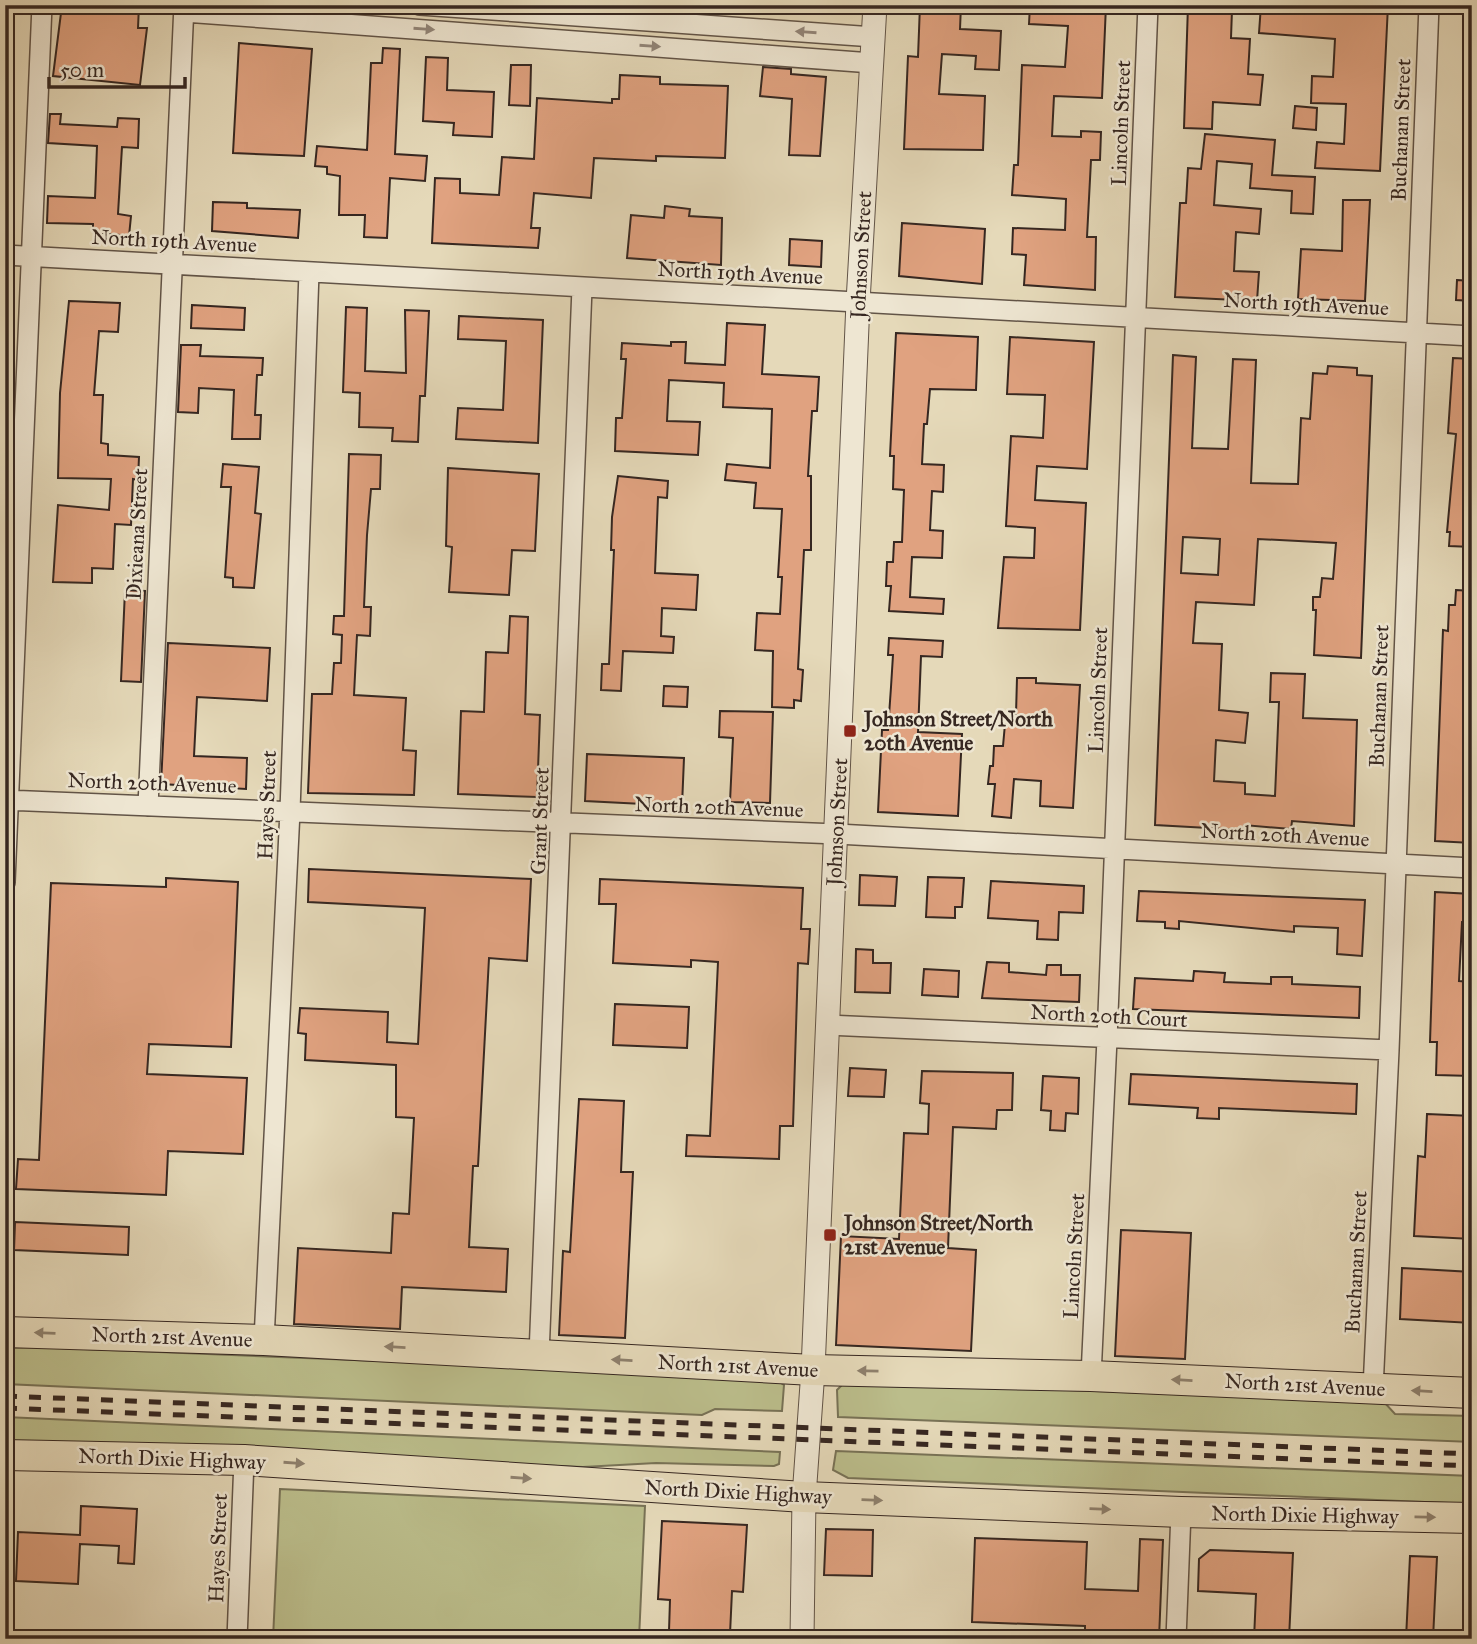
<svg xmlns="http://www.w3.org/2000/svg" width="1477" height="1644" font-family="'IM FELL Great Primer',serif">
  <rect width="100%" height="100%" fill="#e5d9b9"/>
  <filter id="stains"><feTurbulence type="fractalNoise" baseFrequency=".00286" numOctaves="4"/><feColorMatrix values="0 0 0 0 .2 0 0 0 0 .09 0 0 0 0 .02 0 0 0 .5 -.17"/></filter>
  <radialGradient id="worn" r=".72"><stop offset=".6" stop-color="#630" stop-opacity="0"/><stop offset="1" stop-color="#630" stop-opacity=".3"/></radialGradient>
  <path fill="#bbbd8b" stroke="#787256" stroke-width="2" d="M36,1347L771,1377L784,1385L782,1411L715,1409L702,1415L5,1384V1348Z
    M860,1382L1384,1402L1395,1414L1472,1416V1442L838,1417L837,1390L843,1384Z
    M5,1417L780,1452L779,1464L774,1466L656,1463L583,1467L5,1444Z
    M836,1451L1472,1476V1504L848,1478L833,1470Z
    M280,1489L645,1506L639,1639H273Z"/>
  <path fill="#e0a280" stroke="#362721" stroke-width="2" fill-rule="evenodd" d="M62,5H139L138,28H147L140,85L53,76Z
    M920,5H961L960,29L1001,31L999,70L975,69L976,56L942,54L939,94L985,96L983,150L904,149L908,56L918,57Z
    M1030,5H1106L1102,98L1054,96L1052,136L1081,137V131L1101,132L1100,160H1091L1087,237H1096L1095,290L1024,285L1026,255L1012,254L1013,228L1065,230L1066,199L1012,195L1014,165H1018L1022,65L1065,67L1068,26L1029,24Z
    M1188,5L1232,10L1231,38L1250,39L1248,74L1263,75L1260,105L1213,102L1212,129L1184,128Z
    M1261,5H1388L1380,171L1315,168L1317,142L1344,144L1346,104L1311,103L1312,76L1333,77L1335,39L1259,33Z
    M239,43L312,49L304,156L233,153Z
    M383,48L400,49L395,154L427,156L425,181L390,178L387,238L364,237L365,215H339L340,176L327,174V167L315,166L317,146L367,150L371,63H382Z
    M426,57L448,58L447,90L494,92L492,137L453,135L454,123L423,121Z
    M511,65H531L530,106L509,105Z
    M763,67L791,69V74L826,77L820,156L789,155L792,99L760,96Z
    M620,75L660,77V84L728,86L725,158L656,156V161L594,158L591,198L534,193L531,228H540L538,248L432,243L435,178L460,179V193L499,195L502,157L534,159L537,98L612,103V99H619Z
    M1295,106L1317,108L1316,130L1293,128Z
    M50,114H61L60,124L117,127L118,118L139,119L138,148L122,147L118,214L131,216L129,236L93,232V224L47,223L48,196L95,198L97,146L48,143Z
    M1205,134L1275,140L1272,175L1315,177L1313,214L1291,213L1292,191L1250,188L1252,164L1217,161L1214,205L1261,209L1259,234L1236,232L1234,271L1259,272L1257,301L1175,297L1180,203H1186L1188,168L1201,169Z
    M1343,200H1370L1365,301L1298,299L1301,249L1342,251Z
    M213,202L247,203V208L300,210L298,238L212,231Z
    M665,206L690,209L689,216L722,218L721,265L627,258L631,215L664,218Z
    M902,223L985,229L982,284L899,276Z
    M790,239L822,241L821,267L789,265Z
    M1457,280L1472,281V301L1456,300Z
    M69,301L120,303L118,332L99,331L94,395H103L101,443L108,444V455L139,457L138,480L133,479L131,525L115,524L113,569L92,568V583L53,582L58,505L109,510L111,479L58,478L60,393Z
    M192,305L245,308L244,330L191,328Z
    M346,307L367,308L365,371L406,373L405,310L429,311L425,396H420L418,442L392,441L393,428L359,427L360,393L343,392Z
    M459,316L543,320L538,443L456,439L458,408L503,410L506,341L458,339Z
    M727,323L765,325L762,374L819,377L817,411H812L808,476H811V550H804L798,669L803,670L801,701L794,700V708L772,707L773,651L755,650L757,613L780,614L782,577H778L782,509L754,508L756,483L725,480L727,464L770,468L772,409L723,407L724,383L669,380L667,421L700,422L698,455L615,451L616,418H622L626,359H621L622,343L671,346V342H686L685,363L725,365Z
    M896,333L978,337L976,390L930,389L927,424H924L922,464L944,465L943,492L932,491L930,530L943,531L942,558L912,557L910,597L944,599L943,614L889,611L891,586H886L887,562H893L894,542H902L904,490L893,489L894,456H890Z
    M1010,337L1094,342L1087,469L1037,466L1035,500L1086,503L1080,630L998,628L1004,557L1034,558L1035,528L1006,526L1011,436L1043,438L1045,395L1007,394Z
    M181,345H201L200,356L263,358L262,375H257L255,415H261L260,439H232L234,390L199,388L198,413L178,412Z
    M1173,355L1196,357L1192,448L1228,449L1233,359L1256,360L1251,483L1298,484L1301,418L1310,419L1313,373L1327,374L1328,366L1357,368V375L1372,376L1361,658L1314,655L1316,610H1313V597H1320L1322,578L1333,579L1336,543L1258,539L1254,605L1196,602L1193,643L1222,644L1219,710L1248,713L1245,743L1216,740L1214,781L1245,783V794L1275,796L1279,702H1270L1271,673L1305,674L1303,718L1357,720L1354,826L1292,821L1291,829L1244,825V830L1155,825ZM1183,537L1220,539L1218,575L1181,573Z
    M1453,358L1472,359V547L1449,546L1450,532H1447L1456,434L1448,433Z
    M349,454L381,455L380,489H371L367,535L364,607H371L370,636L357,635L354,695L406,698L403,750L416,751L414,795L308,793L312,694H332L334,663H341L342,635L333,634L334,616H344Z
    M223,464L259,467L255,513L261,514L254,588L233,587V578L225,577L231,487H221Z
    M448,468L539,474L535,551L512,550L509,595L449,592L452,547L446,546Z
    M618,476L668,481L667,498L658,497L655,573L698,575L696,610L662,608L661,636L674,637L673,653L623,651L621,691L601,690L602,664H609L614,550H611L612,517Z
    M125,590L145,591L141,682L121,681Z
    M1456,590L1472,591V843L1435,841L1443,630L1448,631L1449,605H1455Z
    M510,616L528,617L525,714L540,715L537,797L458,794L461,711L484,712L486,652L508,653Z
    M889,638L943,641L942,657L921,656L918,732L962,734L958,816L878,812L882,730H888L891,687L893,655H888Z
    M168,643L270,648L267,701L197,697L194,756L247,758L246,789L161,784Z
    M1017,678H1036V683L1080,685L1073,808L1040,806L1041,781L1014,779L1011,818L992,816L995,784H988L990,766H993L994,746H1003L1006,713L1016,714Z
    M664,686L688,687L687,707L663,706Z
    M720,711L773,712L770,803L730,802L733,738L719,737Z
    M587,754L684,758L682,806L585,801Z
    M309,869L531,879L527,961L489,958L478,1166H473L469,1247L508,1249L506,1292L402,1287L400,1329L294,1324L298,1248L391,1253L393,1213L409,1214L414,1118L396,1117V1065L305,1060L306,1034L298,1033L300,1008L388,1012L387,1042L418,1044L425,908L308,902Z
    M860,875L897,877L895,906L859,905Z
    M928,877L964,878L962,907H955V918L926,917Z
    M166,878L238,882L231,1047L149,1044L147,1074L247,1078L243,1154L168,1151L166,1195L16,1189L18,1159L39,1160L51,883L166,887Z
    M600,879L803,888L801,929H810L808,964L798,963L793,1126H780L779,1159L686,1156L687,1135L710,1136L718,962L691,960V967L613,963L616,904H599Z
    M991,881L1084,886L1083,913L1059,912L1058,940L1037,939L1038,921L988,918Z
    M1139,891L1365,900L1362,956L1337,954L1338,928L1294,926V932L1179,921V929L1165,928V922L1137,921Z
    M1435,892L1472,894V923L1462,922L1459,981L1472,982V1076L1436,1075L1437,1042H1430Z
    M856,949L873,950V963H891L890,993L855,992Z
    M987,962L1009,963V972L1046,975L1047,965H1061V975H1080L1079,1002L982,998Z
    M924,969L959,971L958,997L922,995Z
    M1194,971L1225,973L1224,982L1271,984V977H1292V984L1360,987L1359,1018L1133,1009L1135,978L1193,981Z
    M615,1004L689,1007L687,1048L613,1045Z
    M850,1068L886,1070L884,1097L848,1096Z
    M922,1071L1013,1073L1012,1110H997L996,1129L953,1127L948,1248L976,1250L971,1351L836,1345L841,1236L899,1239L904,1133L928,1134L929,1104L920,1103Z
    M1131,1074L1357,1084L1356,1114L1219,1108V1119L1197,1118L1198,1108L1129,1104Z
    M1043,1076L1079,1078L1078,1114L1066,1113L1065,1131L1050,1130L1051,1111L1041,1110Z
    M579,1099L624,1101L621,1172H633L625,1338L559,1335L563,1251L570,1252Z
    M1427,1114L1472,1116V1239L1414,1236L1418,1156L1425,1157Z
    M15,1222L129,1227L128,1255L14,1250Z
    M1121,1230L1191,1233L1185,1359L1115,1356Z
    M1402,1268L1472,1272V1323L1400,1319Z
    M81,1506L137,1509L134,1564L118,1563L119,1546L80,1544L78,1584L16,1581L18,1532L80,1535Z
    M662,1521L747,1525L743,1592L732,1591L730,1634L669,1631L670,1600L658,1599Z
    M826,1529L873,1530L872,1576L824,1575Z
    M975,1538L1087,1542L1085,1589L1138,1591L1140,1539L1163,1540L1159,1639H1085V1626L972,1622Z
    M1210,1550L1293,1553L1289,1639H1254L1256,1594L1198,1591L1199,1559Z
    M1410,1556L1437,1557L1433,1639H1406Z"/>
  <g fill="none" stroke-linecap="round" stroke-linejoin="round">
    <g stroke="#625447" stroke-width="22">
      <path id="minor" d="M420,5L874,37
        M184,12L872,63
        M5,255L1472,336
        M5,800L837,834L1472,868
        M148,806L184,5
        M5,882L42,5
        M827,1025L1389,1050
        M264,1340L290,811L309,272
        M539,1355L582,288
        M1091,1376L1107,1039L1148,5
        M1373,1389L1389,1050L1429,5
        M237,1639L244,1460
        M1176,1639L1181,1512"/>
    </g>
    <g stroke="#625447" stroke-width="25">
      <path id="tertiary" d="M802,1639L804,1497L813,1370L858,302L875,5"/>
    </g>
    <g stroke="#362721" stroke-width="32">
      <path id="primary" d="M5,1332L264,1340L813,1370L1091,1376L1472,1393
        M5,1455L244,1460L804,1497L1181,1512L1472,1518"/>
    </g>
    <use href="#minor" stroke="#eee6d2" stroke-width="19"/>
    <use href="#tertiary" stroke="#eee6d2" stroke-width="23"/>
    <use href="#primary" stroke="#e5d9b9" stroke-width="30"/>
    <path stroke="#362721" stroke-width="5" stroke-dasharray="12 12" stroke-linecap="butt" d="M5,1396L1472,1454
      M5,1408L1472,1466"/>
  </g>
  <defs><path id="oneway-solid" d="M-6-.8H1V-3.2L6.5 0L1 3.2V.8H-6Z" transform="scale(1.75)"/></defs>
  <g fill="#92867a">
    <use href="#oneway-solid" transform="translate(424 29) rotate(4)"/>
    <use href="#oneway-solid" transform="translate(806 32) rotate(-176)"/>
    <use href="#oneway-solid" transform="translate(650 46) rotate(4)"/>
  </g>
  <g fill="#8e806d">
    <use href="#oneway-solid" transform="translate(45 1333) rotate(-178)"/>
    <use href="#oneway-solid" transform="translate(395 1347) rotate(-177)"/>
    <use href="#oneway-solid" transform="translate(622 1360) rotate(-177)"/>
    <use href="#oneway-solid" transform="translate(868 1371) rotate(-179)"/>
    <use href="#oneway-solid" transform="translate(1182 1380) rotate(-177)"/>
    <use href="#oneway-solid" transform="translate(1422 1391) rotate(-177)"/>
    <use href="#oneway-solid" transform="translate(294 1463) rotate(4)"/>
    <use href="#oneway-solid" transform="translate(521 1478) rotate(4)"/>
    <use href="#oneway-solid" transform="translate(872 1500) rotate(2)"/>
    <use href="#oneway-solid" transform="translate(1100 1509) rotate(2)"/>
    <use href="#oneway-solid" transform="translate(1425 1517) rotate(1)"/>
  </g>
  <g fill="#8f2418" stroke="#eee6d2" stroke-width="2.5">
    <rect x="843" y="724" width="14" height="14" rx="3.5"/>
    <rect x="823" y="1228" width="14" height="14" rx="3.5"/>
  </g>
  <g text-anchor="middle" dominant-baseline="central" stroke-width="5" stroke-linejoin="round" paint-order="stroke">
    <g font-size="21" fill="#362721" stroke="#eee6d2">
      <text transform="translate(1121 123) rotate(-88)">Lincoln Street</text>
      <text transform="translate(1401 130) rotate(-88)">Buchanan Street</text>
      <text transform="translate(174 241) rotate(3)">North 19th Avenue</text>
      <text transform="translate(861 255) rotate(-87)">Johnson Street</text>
      <text transform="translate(740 273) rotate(3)">North 19th Avenue</text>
      <text transform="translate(1306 304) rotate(3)">North 19th Avenue</text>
      <text transform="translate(137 534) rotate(-87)">Dixieana Street</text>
      <text transform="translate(1098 690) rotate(-88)">Lincoln Street</text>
      <text transform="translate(1379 696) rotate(-88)">Buchanan Street</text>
      <text transform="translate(152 783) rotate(2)">North 20th Avenue</text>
      <text transform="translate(267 805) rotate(-88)">Hayes Street</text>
      <text transform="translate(719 807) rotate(2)">North 20th Avenue</text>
      <text transform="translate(540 821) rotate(-88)">Grant Street</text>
      <text transform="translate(837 822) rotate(-87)">Johnson Street</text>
      <text transform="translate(1285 835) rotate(3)">North 20th Avenue</text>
      <text transform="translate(1109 1016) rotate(3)">North 20th Court</text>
      <text transform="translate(1074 1256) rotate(-87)">Lincoln Street</text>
      <text transform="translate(1356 1262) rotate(-87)">Buchanan Street</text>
      <text transform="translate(172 1337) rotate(2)">North 21st Avenue</text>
      <text transform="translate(738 1366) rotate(3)">North 21st Avenue</text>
      <text transform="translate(1305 1385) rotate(3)">North 21st Avenue</text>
      <text transform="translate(172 1459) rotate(2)">North Dixie Highway</text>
      <text transform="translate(738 1492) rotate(3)">North Dixie Highway</text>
      <text transform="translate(1305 1515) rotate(1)">North Dixie Highway</text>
      <text transform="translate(218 1548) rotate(-88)">Hayes Street</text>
    </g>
    <g font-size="21" font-weight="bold" fill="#362721" stroke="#eee6d2" text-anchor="start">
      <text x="864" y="719">Johnson Street/North<tspan x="864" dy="24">20th Avenue</tspan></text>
      <text x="844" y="1223">Johnson Street/North<tspan x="844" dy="24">21st Avenue</tspan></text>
    </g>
  </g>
  <rect width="1477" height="1644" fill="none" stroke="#e5d9b9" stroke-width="28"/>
  <rect x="7" y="7" width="1463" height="1630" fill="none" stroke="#362721" stroke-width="3.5"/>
  <rect x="14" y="14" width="1449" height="1616" fill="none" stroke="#362721" stroke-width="2"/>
  <path d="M49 77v10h136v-10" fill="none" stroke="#362721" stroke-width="3.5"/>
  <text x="60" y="77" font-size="21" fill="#362721" stroke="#eee6d2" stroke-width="5" paint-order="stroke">50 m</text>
  <rect width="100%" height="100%" filter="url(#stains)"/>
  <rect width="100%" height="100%" fill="url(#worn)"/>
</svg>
